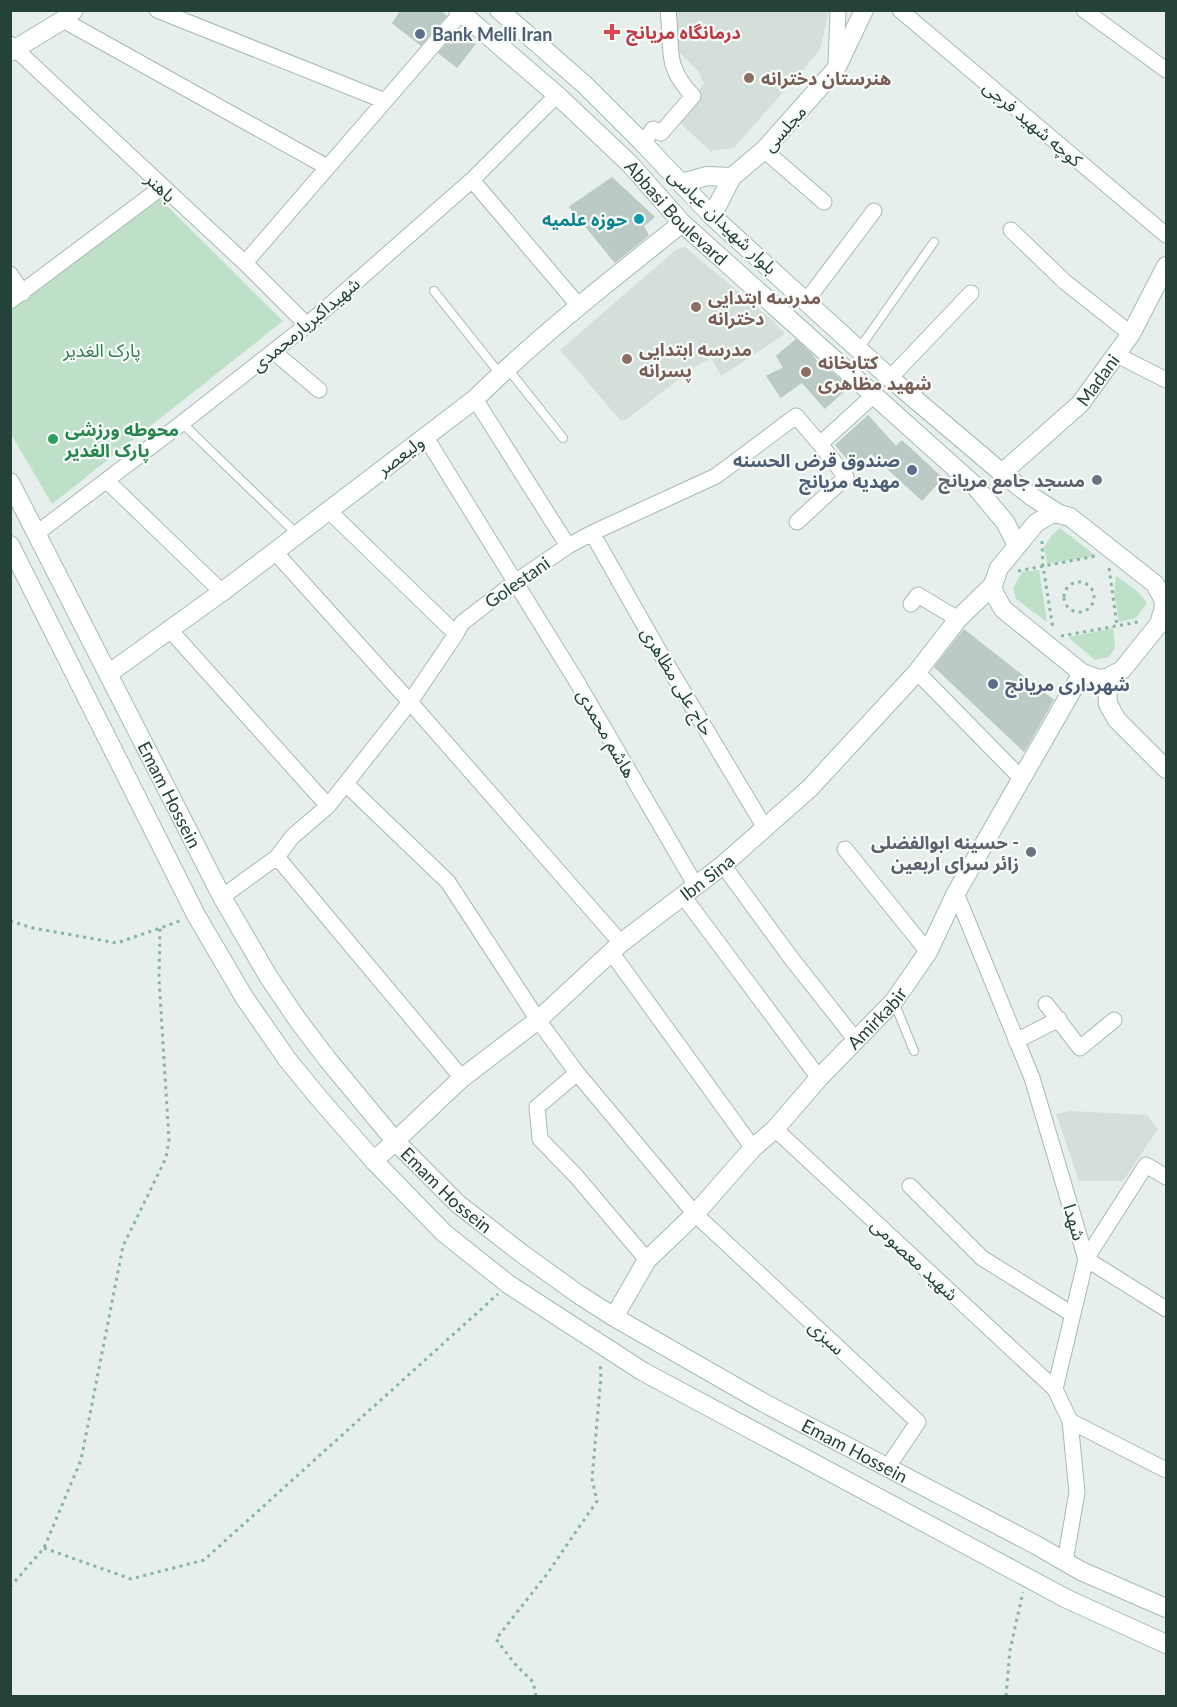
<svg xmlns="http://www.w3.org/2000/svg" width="1177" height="1707" font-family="Lato,'Noto Sans Arabic',sans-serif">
  <rect width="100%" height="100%" fill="#e6efeb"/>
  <path fill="#d4dfda" d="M675,11H829L820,50L734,148L710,151L675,118L704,84L699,72L678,51Z
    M685,247L772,320L785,334L721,376L711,358L693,368L626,420L621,421L560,350L677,249Z
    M1071,1111L1147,1115L1158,1129L1123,1181H1079L1056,1114Z"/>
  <path fill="#bfe0c8" d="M159,198L283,321L52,504L11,434L10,310Z
    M1060,528L1096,556L1047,564L1044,547L1052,535Z
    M1039,570L1047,622L1016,599L1013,588L1022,572Z
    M1116,576L1137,591L1147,603L1136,618L1119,622L1114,592Z
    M1113,628L1115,648L1109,657L1095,660L1068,637Z"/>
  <path fill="#bbcac4" stroke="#b8c9c2" stroke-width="1.5" d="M402,10H439L446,16L421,45L393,23Z
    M456,33L475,44L457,67L439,53Z
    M612,178L654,217L643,226L648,235L615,262L570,207Z
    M796,340L811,354L820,366L822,364L848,387L825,408L802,382L781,397L767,376L784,368L777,356Z
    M868,416L896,447L902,441L942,478L922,500L871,453L855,467L836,445Z
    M964,630L1053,700L1024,751L935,667Z"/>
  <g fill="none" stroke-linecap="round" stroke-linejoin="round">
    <g stroke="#a8b8b2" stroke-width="10">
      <path id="lane" d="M434,291L500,374
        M859,349L934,242
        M508,369L563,438
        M182,423L298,535
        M894,1002L914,1051"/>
    </g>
    <g stroke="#a8b8b2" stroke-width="17">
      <path id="street" d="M157,10L385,101
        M900,10L1166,235
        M1084,10L1166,70
        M63,20L327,167
        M10,44L245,263L307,325
        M836,64L838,10
        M643,143L653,129L661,133L693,96C663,64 673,50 668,10
        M764,150L824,202
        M472,180L579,306
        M1011,230L1065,282L1131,334
        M245,263L461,13
        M10,274L23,293
        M807,300L874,211
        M10,301L162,187
        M274,352L319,390
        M1117,355L1166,380
        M890,378L971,293
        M475,399L568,546
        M425,436L577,682L696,886
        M107,481L222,592
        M328,510L456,634
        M797,522L846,477L820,444
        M37,533L182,423L307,325L472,180L557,95
        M592,533L659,651L765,828
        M275,552L410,702L621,943
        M911,604L918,595L958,619
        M170,630L328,806
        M917,672L1021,778
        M347,785L448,882L538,1020L577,1073L695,1214L918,1422L887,1468
        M845,849L928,952
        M277,857L462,1078
        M723,865L791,958L855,1039
        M956,893L1032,1078L1086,1259L1055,1389L1070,1421L1077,1492L1065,1562
        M683,896L819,1078
        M222,897L277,857L292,837L328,806L410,702L456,634L462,623L515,582L568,546L592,533L716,476L796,416L820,444L874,395
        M611,952L753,1148
        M1046,1004L1080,1048L1114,1020
        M1016,1041L1059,1019
        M577,1073L537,1107L540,1139L576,1176L647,1260
        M775,1129L1055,1389
        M1166,1177L1146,1165L1086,1259L1166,1309
        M910,1186L982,1258L1072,1314
        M1070,1421L1166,1470"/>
    </g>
    <g stroke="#a4bbb3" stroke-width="20">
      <g id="secondary">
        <path id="s1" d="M458,10L557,95L630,164L682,223L974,485L1005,522L1017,545"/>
        <path d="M499,10L585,85L643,143L712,216L890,378L1002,473L1031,496L1059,514"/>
        <path d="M10,52L63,20L74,10"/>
        <path d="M682,183L707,176L732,177"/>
        <path d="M712,216L732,177L764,150L836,69L864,10"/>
        <path id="s2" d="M1002,473L1080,404L1131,334L1166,266"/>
        <path id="s3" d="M10,482L222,897L268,976L297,1019L328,1060L396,1142L458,1204L521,1253L578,1294L614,1317L764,1403L1036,1545L1081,1571L1166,1608"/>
        <path d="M1051,514H1059L1070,517L1155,584L1163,599L1164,607L1159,624L1122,670L1107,678L1099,679L1082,673L1003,609L994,593L993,585L999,568L1036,523Z"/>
        <path d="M10,545L196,915L244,997L287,1059L318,1097L374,1161L444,1233L508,1284L642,1371L1067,1599L1166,1644"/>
        <path d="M108,674L222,592L475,399C540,335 611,280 682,223"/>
        <path d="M1107,678L1108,704L1117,720L1166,769"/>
        <path id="s4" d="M374,1161L462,1078L538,1020L621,943L723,865L810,788L917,672L958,619L993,585"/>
        <path id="s5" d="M614,1317L647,1260L695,1214L753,1148L775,1129L819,1078L894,1001L928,952L956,893L1082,673"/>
      </g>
    </g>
    <path stroke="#86b3a5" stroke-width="3" stroke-dasharray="3 4.5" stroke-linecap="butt" d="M1042,541L1043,566L1053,629
      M1109,568L1117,626
      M1018,571L1096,556
      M1064 597a15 15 0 1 1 30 0a15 15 0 1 1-30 0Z
      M1061,636L1138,622
      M10,921L33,928L117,943L180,921
      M44,1548L131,1579L204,1560L498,1294
      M10,1587L44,1548L81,1460L123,1246L166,1158L169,1140L159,979L160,928
      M536,1696L533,1682L514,1663L496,1639L547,1574L597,1501L592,1479L601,1376L600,1362
      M1006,1696L1010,1650L1023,1592"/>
    <use href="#lane" stroke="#fff" stroke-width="8"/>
    <use href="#street" stroke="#fff" stroke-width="15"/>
    <use href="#secondary" stroke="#fff" stroke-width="18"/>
  </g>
  <path fill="#e0444e" stroke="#f7fbf9" stroke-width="2" d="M609 23h6v6h6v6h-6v6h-6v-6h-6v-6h6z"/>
  <g fill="#5c6f8a" stroke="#f7fbf9" stroke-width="2">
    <circle cx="420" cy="34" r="6"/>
    <circle cx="912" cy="470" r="6"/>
    <circle cx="993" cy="684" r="6"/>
  </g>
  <g fill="#8d6e63" stroke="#f7fbf9" stroke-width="2">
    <circle cx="749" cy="78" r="6"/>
    <circle cx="696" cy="307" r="6"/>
    <circle cx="627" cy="359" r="6"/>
    <circle cx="806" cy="372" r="6"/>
  </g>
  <circle fill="#0f9aa8" stroke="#f7fbf9" stroke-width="2" cx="639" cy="219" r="6"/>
  <circle fill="#2e9e5b" stroke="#f7fbf9" stroke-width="2" cx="53" cy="439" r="6"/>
  <g fill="#6b7280" stroke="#f7fbf9" stroke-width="2">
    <circle cx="1097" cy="480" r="6"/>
    <circle cx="1031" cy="852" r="6"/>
  </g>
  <g text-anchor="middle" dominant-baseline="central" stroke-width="4.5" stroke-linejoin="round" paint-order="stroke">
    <g font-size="18" font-weight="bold" fill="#be3a42" stroke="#f7fbf9" text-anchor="start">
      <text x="626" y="32">درمانگاه مریانج</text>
    </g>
    <g font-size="18" font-weight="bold" fill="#4e5e75" stroke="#f7fbf9" text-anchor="start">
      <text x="432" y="34">Bank Melli Iran</text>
      <text x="900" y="460" text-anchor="end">صندوق قرض الحسنه<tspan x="900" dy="21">مهدیه مریانج</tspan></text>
      <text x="1005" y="684">شهرداری مریانج</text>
    </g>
    <g font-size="18" font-weight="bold" fill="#785e54" stroke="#f7fbf9" text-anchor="start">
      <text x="761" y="78">هنرستان دخترانه</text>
      <text x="708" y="297">مدرسه ابتدایی<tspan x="708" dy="21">دخترانه</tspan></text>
      <text x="639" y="349">مدرسه ابتدایی<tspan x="639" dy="21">پسرانه</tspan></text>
      <text x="818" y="362">کتابخانه<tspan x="818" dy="21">شهید مظاهری</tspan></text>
    </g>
    <g font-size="18" fill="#24423a" stroke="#f7fbf9">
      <text transform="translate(1033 123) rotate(40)">کوچه شهید فرجی</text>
      <text transform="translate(784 128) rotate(-48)">مجلسی</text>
      <text transform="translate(161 187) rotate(43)">باهنر</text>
      <text stroke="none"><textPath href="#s1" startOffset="298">Abbasi Boulevard</textPath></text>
      <text transform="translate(723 221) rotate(44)">بلوار شهیدان عباسی</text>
      <text transform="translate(305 324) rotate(-40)">شهیداکبریارمحمدی</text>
      <text stroke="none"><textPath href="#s2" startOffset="134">Madani</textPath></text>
      <text transform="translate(400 455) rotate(-37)">ولیعصر</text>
      <text transform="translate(517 582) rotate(-35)">Golestani</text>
      <text transform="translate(678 681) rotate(59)">حاج علی مظاهری</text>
      <text transform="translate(607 733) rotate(60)">هاشم محمدی</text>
      <text stroke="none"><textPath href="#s3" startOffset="351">Emam Hossein</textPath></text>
      <text stroke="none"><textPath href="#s4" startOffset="438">Ibn Sina</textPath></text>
      <text stroke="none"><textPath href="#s5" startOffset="400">Amirkabir</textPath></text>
      <text stroke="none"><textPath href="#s3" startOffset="837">Emam Hossein</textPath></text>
      <text transform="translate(1075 1222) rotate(73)">شهدا</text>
      <text transform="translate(915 1259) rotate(43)">شهید معصومی</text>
      <text transform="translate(827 1337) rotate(43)">سبزی</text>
      <text stroke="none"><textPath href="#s3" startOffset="1323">Emam Hossein</textPath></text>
    </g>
    <g font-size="18" font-weight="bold" fill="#0d838f" stroke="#f7fbf9" text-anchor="end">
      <text x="627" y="219">حوزه علمیه</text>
    </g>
    <g font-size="18" fill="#2d7a4b" stroke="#f7fbf9">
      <text x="102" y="350">پارک الغدیر</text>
    </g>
    <g font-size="18" font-weight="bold" fill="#27864d" stroke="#f7fbf9" text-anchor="start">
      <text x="65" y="429">محوطه ورزشی<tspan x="65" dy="21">پارک الغدیر</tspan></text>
    </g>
    <g font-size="18" font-weight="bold" fill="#5b616d" stroke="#f7fbf9" text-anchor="end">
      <text x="1085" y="480">مسجد جامع مریانج</text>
      <text x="1019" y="842">حسینه ابوالفضلی -<tspan x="1019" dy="21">زائر سرای اربعین</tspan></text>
    </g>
  </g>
  <rect width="1177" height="1707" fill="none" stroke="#24423a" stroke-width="24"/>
</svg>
